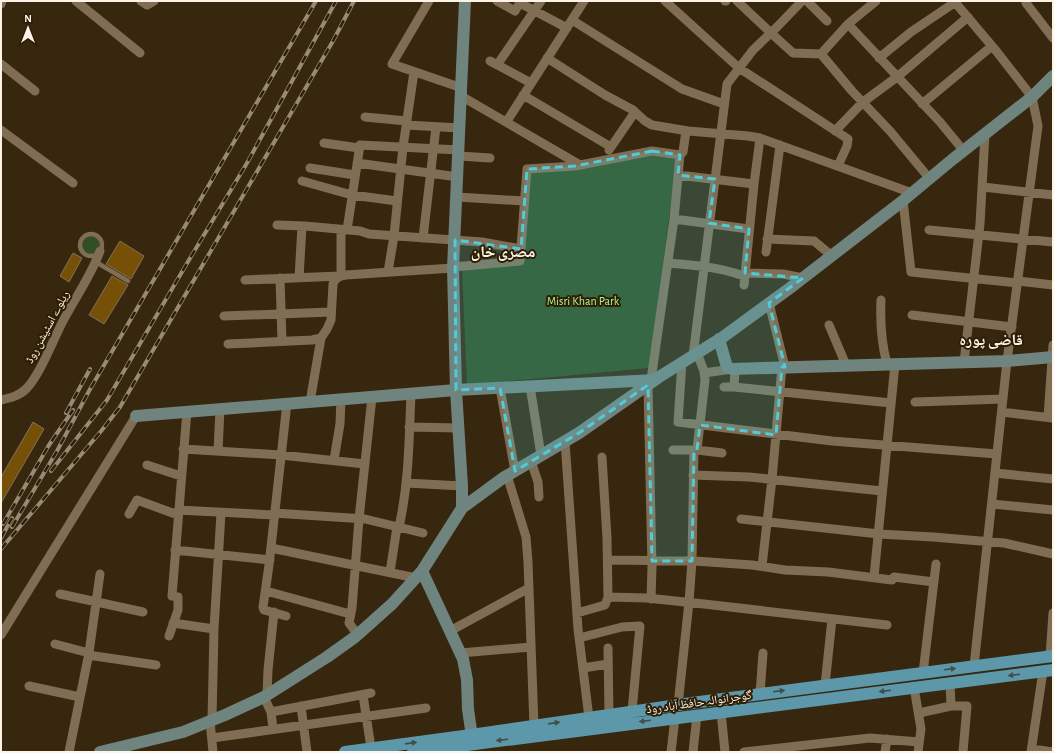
<svg xmlns="http://www.w3.org/2000/svg" width="1054" height="753" font-family="'Alegreya Sans','Noto Naskh Arabic',sans-serif">
  <rect width="100%" height="100%" fill="#37270e"/>
  <path fill="#304f22" d="M646,155L677,158L649,368L467,385L462,269L522,263L530,172Z
    M82 245a9 9 0 1 1 18 0a9 9 0 1 1-18 0Z"/>
  <path fill="#755006" stroke="#837157" d="M120,241L144,256L131,279L106,264Z
    M73,253L82,258L69,282L60,276Z
    M112,276L128,285L104,324L89,315Z
    M33,422L44,429L1,503V477Z"/>
  <g fill="none" stroke-linecap="round" stroke-linejoin="round">
    <path stroke="#806e54" stroke-width="4.5" d="M80 245a11 11 0 1 1 22 0a11 11 0 1 1-22 0Z
      M96,262L128,281"/>
    <path stroke="#806e54" stroke-width="9" d="M76,1L140,53
      M141,1L147,5L154,1
      M429,1L392,64L462,88
      M497,1L515,11L521,1
      M665,1L739,68L848,139L847,146L838,166
      M725,1H726
      M737,1L771,33L793,53L821,54L852,91L890,131L929,178
      M807,1L827,21
      M954,1L997,52L1032,97L1038,126L1007,361L974,666
      M520,3L567,28
      M1026,3L1053,38
      M1,4L2,1
      M572,20L682,89L724,104
      M848,24L940,122L963,150
      M821,54L848,24L876,1
      M547,58L605,95L633,110L645,121L652,125L688,131L748,136L760,138L912,193
      M879,58L911,32L957,1
      M490,61L531,83
      M1,64L35,91
      M497,65L541,1
      M523,95L611,147
      M461,96L580,165
      M922,104L992,46
      M365,117L407,121
      M507,121L584,1
      M406,125L460,128
      M1,130L73,183
      M835,131L863,102L897,77L968,17
      M324,143L359,148
      M609,150L635,112
      M459,156L490,158
      M357,163L458,177
      M310,168L355,175
      M678,175L754,184
      M302,181L352,195L397,201
      M983,187L1053,195
      M457,197L524,201
      M903,200L911,272L1018,283
      M674,219L749,229
      M277,225L305,226L360,231L369,234L482,242L521,249
      M347,230L360,145L459,150
      M929,230L1053,242
      M423,238L436,127
      M767,239L814,241L832,256
      M766,252L780,145
      M668,263C694,265 719,267 744,276
      M453,267L520,261L527,169L575,166L652,151L680,155
      M388,272L394,236L403,147L414,72
      M745,273L783,274L803,278
      M341,276V230
      M280,278L282,341
      M299,278L302,226
      M245,280L340,276
      M1018,281L1053,285
      M744,285L754,184L760,138
      M881,300C880,323 881,342 887,364
      M769,303L785,367
      M912,315L1012,327
      M224,316L331,312
      M829,325L846,365
      M228,344L312,340L321,338
      M697,353L704,371L705,380L697,450
      M693,356L727,84L753,50L777,27L802,1
      M682,362L678,422L832,441L997,454
      M964,362L980,224L985,134
      M704,373L732,369
      M651,380L674,219L680,155L683,152L686,131
      M648,385L652,567L651,599
      M530,386L541,455
      M724,387H734L891,403
      M734,387L735,369
      M500,388L515,471
      M1,400C10,398 19,396 26,389C40,375 53,340 63,321C75,298 91,276 100,251
      M310,402L321,338L327,329L331,320L333,284C335,278 339,276 346,275L453,268
      M915,402L1003,399
      M1002,412L1052,418
      M1048,417L1053,345
      M409,427L459,428
      M565,441L578,629L589,718
      M183,449L281,455L365,464
      M673,450H697L722,453
      M218,451L220,409
      M334,460L340,424L341,399
      M531,461L538,482L539,497
      M147,465L181,476
      M995,473L1053,479
      M507,475L526,537L528,562L534,726
      M693,475L749,477L882,491
      M406,483L462,486
      M992,504L1053,510
      M178,510L274,515
      M274,513L365,519L423,533
      M129,514L137,500L178,515
      M741,519L879,534L933,537L1004,543L1053,554
      M399,527C409,483 409,439 411,394
      M271,548L416,578
      M175,550L270,560
      M608,560L695,561L752,565L785,570L828,572L892,580L894,577L934,582
      M762,566L772,479L782,367
      M390,572L397,527
      M874,577L895,364
      M266,591L350,614
      M60,594L143,612
      M608,597L647,598L704,604L887,625
      M577,613L605,605L608,597L607,538L602,457
      M286,616L264,610L263,607L269,565L287,403
      M173,623L214,629
      M450,631L529,588
      M1,635L136,416
      M358,635L349,623L352,608L359,519L372,397
      M169,636L178,610V597L172,596L187,411
      M579,638L622,627L640,626L632,711
      M55,644L89,653
      M608,648L609,715
      M460,653L531,647
      M88,655L156,665
      M1050,656L1053,613
      M583,668L608,664
      M923,673L936,564
      M950,683L951,706
      M825,685L832,619
      M29,686L80,697
      M914,687L921,729L918,752
      M760,694L763,653
      M267,695L268,670L274,612
      M363,695L371,748
      M264,697L271,712L273,729
      M678,705L689,602L692,561L694,451
      M301,706L307,752
      M271,712L371,693
      M721,712L725,752
      M919,713L951,706H967L963,752
      M212,720L214,629L221,513
      M210,721L213,752
      M212,738L426,708
      M1032,749L1053,752
      M69,752L89,653L100,574
      M671,752L675,718
      M693,752L697,715
      M744,752L870,738L919,742
      M885,752L887,739
      M1031,752L1043,671"/>
    <path stroke="#6f837f" stroke-width="12" d="M719,339L727,367L732,369L1007,361L1053,357
      M136,416L456,390L655,380
      M462,508V486L456,390L453,268L465,1
      M422,571L463,659L467,680L468,709L473,744
      M100,752L183,732L225,715L264,697L327,657L355,637L392,604L422,571L462,508L503,478L579,433L659,377L723,337L790,288L900,203L953,159L1032,97L1053,76"/>
    <path stroke="#5d97aa" stroke-width="12" d="M345,752L471,735L692,703L1053,656
      M413,752L1053,670"/>
    <g stroke="#978a76" stroke-width="4">
      <path id="rail" d="M66,413L90,369
        M51,471L107,400L186,265L247,163L336,1
        M3,524L49,445L73,410
        M12,527L57,451L89,391L316,1
        M1,538L12,518
        M1,549L102,430L120,407L333,41L354,1"/>
    </g>
    <use href="#rail" stroke="#2d1e05" stroke-width="2.5" stroke-dasharray="8" stroke-linecap="butt"/>
  </g>
  <defs><path id="oneway-solid" d="M-6-.8H1V-3.2L6.5 0L1 3.2V.8H-6Z"/></defs>
  <g fill="#404e47">
    <use href="#oneway-solid" transform="translate(950 669) rotate(-7)"/>
    <use href="#oneway-solid" transform="translate(1014 675) rotate(173)"/>
    <use href="#oneway-solid" transform="translate(779 691) rotate(-7)"/>
    <use href="#oneway-solid" transform="translate(885 691) rotate(173)"/>
    <use href="#oneway-solid" transform="translate(645 721) rotate(173)"/>
    <use href="#oneway-solid" transform="translate(554 723) rotate(-8)"/>
    <use href="#oneway-solid" transform="translate(502 740) rotate(173)"/>
    <use href="#oneway-solid" transform="translate(411 743) rotate(-8)"/>
  </g>
  <path fill="#52cbd9" fill-opacity="0.2" stroke="#52cbd9" stroke-width="3" stroke-dasharray="8 5" stroke-linejoin="round" d="M652,151L680,155L678,175L715,179L709,223L749,229L745,273L803,278L769,303L785,367H782L776,435L700,425L697,450L694,451L692,561H652L648,385L579,433L515,471L500,388L456,390L455,240L521,249L527,169L575,166Z"/>
  <g text-anchor="middle" dominant-baseline="central" stroke-width="4" stroke-linejoin="round" paint-order="stroke">
    <g font-size="12" fill="#aff592" stroke="#2d1e05">
      <text x="583" y="301">Misri Khan Park</text>
    </g>
    <g font-size="12" fill="#fef4e5" stroke="#2d1e05">
      <text transform="translate(47 327) rotate(-62)">ریلوے اسٹیشن روڈ</text>
      <text transform="translate(699 702) rotate(-8)">گوجرانوالہ حافظ آباد روڈ</text>
    </g>
    <g font-size="16" font-weight="bold" fill="#fef4e5" stroke="#2d1e05">
      <text x="503" y="252">مصری خان</text>
      <text x="991" y="340">قاضی پورہ</text>
    </g>
  </g>
  <rect width="1054" height="753" fill="none" stroke="#fef4e5" stroke-width="4"/>
  <g transform="translate(28 28)" stroke="#2d1e05" stroke-width="3" paint-order="stroke">
  <path d="M0-3L7 15L0 10L-7 15Z" fill="#fef4e5"/>
  <text y="-6" font-size="11" font-weight="bold" text-anchor="middle" fill="#fef4e5">N</text>
  </g>
</svg>
